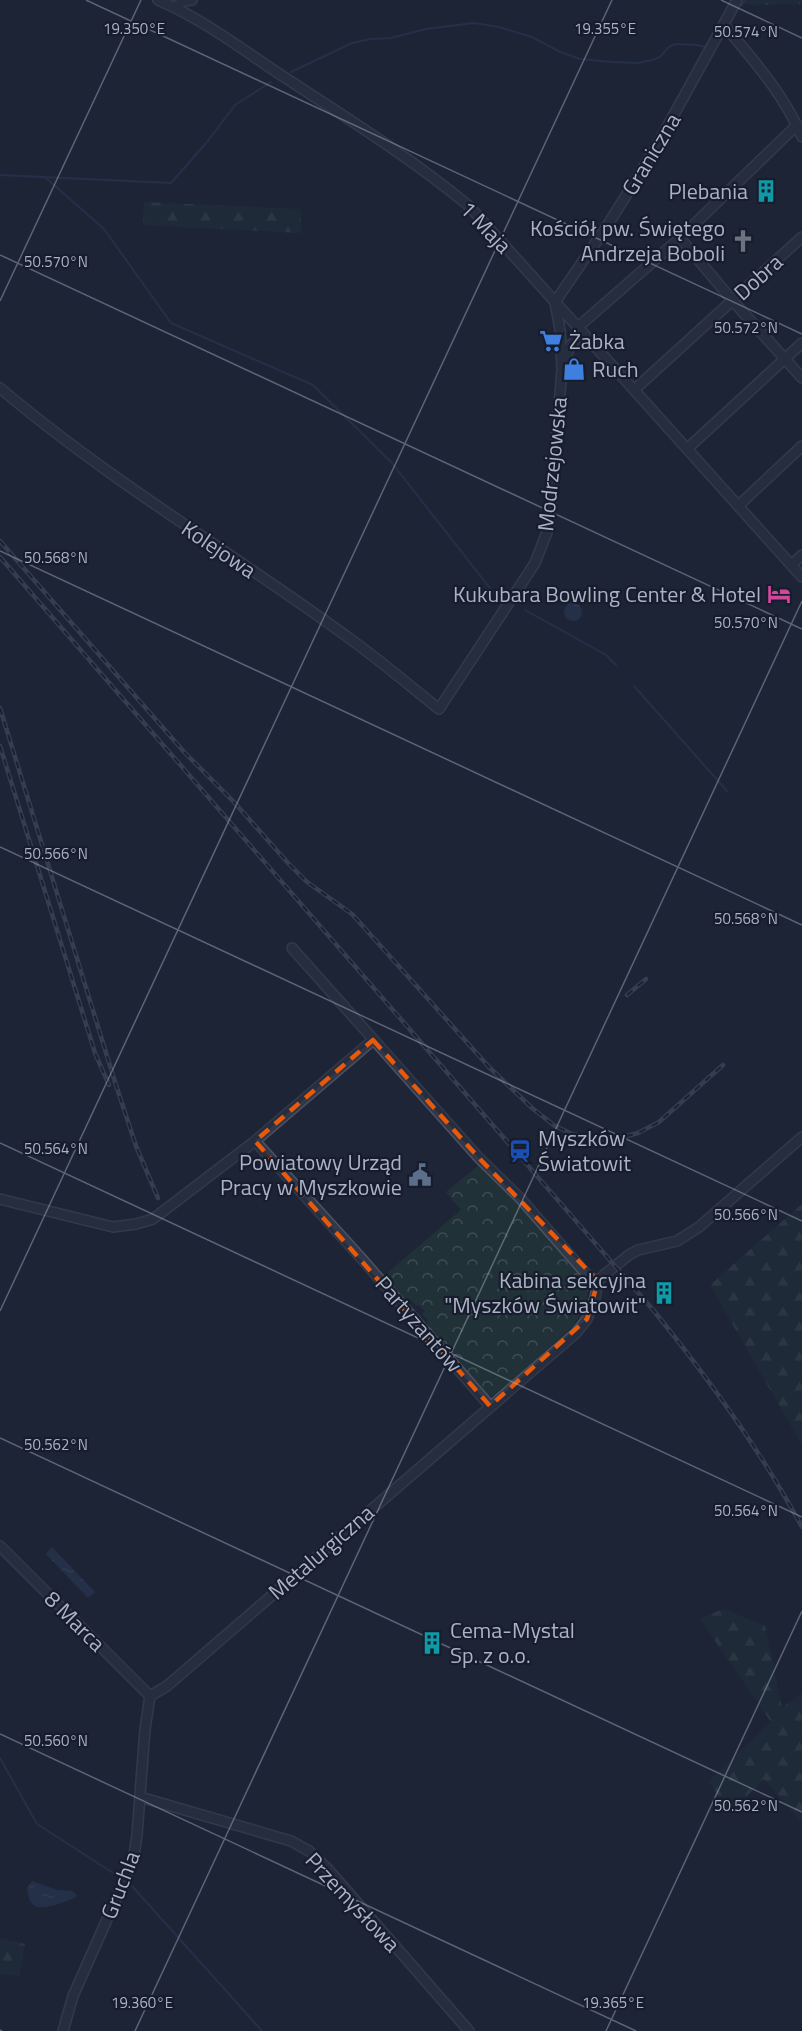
<svg xmlns="http://www.w3.org/2000/svg" width="802" height="2031" font-family="'Titillium Web',sans-serif">
  <defs>
    <pattern id="forest-firs" width="22" height="20" patternUnits="userSpaceOnUse" patternTransform="scale(1.5)"><rect width="22" height="20" fill="#203238"/><path d="M5 1l3.5 6h-7zM16 11l3.5 6h-7z" fill="#3e4d53"/></pattern>
    <pattern id="park-crowns" width="20" height="18" patternUnits="userSpaceOnUse" patternTransform="scale(1.5)"><rect width="20" height="18" fill="#203238"/><path d="M2 6a3 3 0 1 1 6 0M12 15a3 3 0 1 1 6 0" fill="none" stroke="#3e4d53"/></pattern>
    <pattern id="water-ripples" width="26" height="14" patternUnits="userSpaceOnUse" patternTransform="scale(1.5)"><rect width="26" height="14" fill="#2e3c5e"/><path d="M2 4q2-2 4 0t4 0M15 11q2-2 4 0t4 0" fill="none" stroke="#4a5674"/></pattern>
  </defs>
  <rect width="100%" height="100%" fill="#1e2537"/>
  <path fill="url(#forest-firs)" d="M741,0H802V4L752,5L746,4Z
    M144,202L301,209V233L143,225Z
    M802,1204V1445L710,1285Z
    M723,1609L765,1626L782,1708L802,1693V1823L764,1779L729,1814L709,1781L771,1722L700,1619Z
    M0,1938L25,1944L19,1976L0,1974Z"/>
  <path fill="url(#park-crowns)" d="M479,1165L518,1201L589,1287L583,1311L572,1327L497,1394L491,1396L485,1393L428,1326L427,1319L422,1314L425,1311L419,1305L417,1306L410,1300L404,1299L384,1276L461,1210L446,1192Z"/>
  <path fill="url(#water-ripples)" d="M564 612a9 9 0 1 1 18 0a9 9 0 1 1-18 0Z
    M52,1547L95,1592L88,1598L46,1554Z
    M32,1881L57,1890L71,1891L76,1894V1897C67,1901 42,1912 34,1905C29,1902 28,1893 27,1888Z"/>
  <g fill="none" stroke-linecap="round" stroke-linejoin="round">
    <path stroke="#2e3c5e" stroke-width="2" d="M741,6L746,0
      M291,72L352,43L371,39L391,38L426,29L474,23L499,27L532,37L560,52L580,59L611,62L638,63L652,60L660,57L669,47L675,44L696,45L706,47
      M0,175L171,183L207,142L235,105L271,82
      M46,178L104,229L171,323L313,385L392,463L500,601
      M525,610L606,655L616,665
      M634,686L727,791
      M0,1758L37,1824L121,1878
      M132,1886L262,2031"/>
    <g stroke="#4c5263" stroke-width="12">
      <path id="minor" d="M158,0C203,19 243,50 284,77C347,118 411,158 469,206L802,577
        M175,7L184,1L192,0
        M724,25C753,60 784,94 802,137
        M680,238L732,300L802,378
        M578,327L680,238L797,125
        M564,364L570,346L578,337V327
        M0,388C111,482 236,555 353,641C382,662 410,686 439,709L535,563L549,527L562,369L560,330L555,302L607,226L655,149L737,0
        M634,390L802,237
        M687,449L802,343
        M738,506L802,446
        M791,565L802,555
        M292,948L479,1158L520,1198L588,1276L598,1281
        M255,1141L362,1259L490,1406
        M0,1199L113,1227L136,1224L153,1219L255,1141L373,1040
        M0,1546L150,1696
        M150,1696L167,1686L576,1333L587,1319L595,1298L598,1281L605,1274L629,1255L638,1250L677,1241L699,1227L802,1137
        M140,1797L291,1841L309,1851L327,1868L469,2031
        M63,2031L73,1996L133,1861L137,1835L145,1729L150,1696"/>
    </g>
    <use href="#minor" stroke="#313848" stroke-width="9"/>
    <g stroke="#535b6f" stroke-width="4.5">
      <path id="rail" d="M0,541L185,753L233,801L288,863L307,882L352,914L489,1067L532,1108L555,1126L572,1134L592,1138L612,1140L638,1133L659,1122L723,1065
        M0,557L654,1311C709,1379 760,1449 802,1527
        M0,708L115,1082L136,1146L158,1198
        M0,746L95,1053L109,1085
        M627,995L646,979"/>
    </g>
    <use href="#rail" stroke="#171d2c" stroke-width="2" stroke-dasharray="7" stroke-linecap="butt"/>
  </g>
  <path d="M0 0H802V2031H0ZM373,1040L479,1158L598,1281L587,1319L490,1406L255,1141Z" fill="#1e2537" fill-opacity=".55" fill-rule="evenodd"/>
  <path fill="none" stroke="#e8590c" stroke-width="4.5" stroke-dasharray="12 8" stroke-linejoin="round" d="M373,1040L479,1158L598,1281L587,1319L490,1406L255,1141Z"/>
  <path fill="none" stroke="#abb2c5" stroke-width="1.5" stroke-opacity="0.45" d="M86,0L802,334M721,0L802,38M0,255L802,629M0,301L141,0M0,551L802,925M0,847L802,1221M0,1143L802,1517M0,1311L612,0M0,1438L802,1812M0,1734L636,2031M0,2030L2,2031M135,2031L802,601M606,2031L802,1611"/>
  <defs>
    <g id="building-bare" transform="scale(1.8)"><path d="M-4-6H4V6H1V3H-1V6H-4ZM-2.5-4.3h1.7v1.8h-1.7ZM.8-4.3h1.7v1.8H.8ZM-2.5-1h1.7V.8h-1.7ZM.8-1h1.7V.8H.8Z" fill="#0f9aa8" stroke="#171d2c" stroke-width="2.5" paint-order="stroke"/></g>
    <g id="church-bare" transform="scale(1.8)"><path d="M-1.2-6h2.4v3.5h3.3v2.4h-3.3V6h-2.4V-.1h-3.3v-2.4h3.3Z" fill="#6b7280" stroke="#171d2c" stroke-width="2.5" paint-order="stroke"/></g>
    <g id="supermarket-bare" transform="scale(1.8)"><path d="M-6-5.5h2.5l.6 2H6L4.5 2H-2.5L-4.4-4H-6ZM-1.5 3.2a1.3 1.3 0 1 0 .1 0ZM3 3.2a1.3 1.3 0 1 0 .1 0Z" fill="#3f7fe0" stroke="#171d2c" stroke-width="2.5" paint-order="stroke"/></g>
    <g id="shop-bare" transform="scale(1.8)"><path d="M-5-2.5h2.3a2.7 3.5 0 0 1 5.4 0H5L5.5 6h-11ZM-1.5-2.5h3a1.5 2.3 0 0 0-3 0Z" fill="#3f7fe0" stroke="#171d2c" stroke-width="2.5" paint-order="stroke"/></g>
    <g id="hotel-bare" transform="scale(1.8)"><path d="M-6-4.5h1.5V1H6V5H4.5V3h-9V5H-6ZM-4 0a1.8 1.8 0 1 1 3.6 0ZM.5 0V-2.5h3Q6-2.5 6 0Z" fill="#d1479c" stroke="#171d2c" stroke-width="2.5" paint-order="stroke"/></g>
    <g id="station-bare" transform="scale(1.8)"><path d="M-3-6H3Q5-6 5-4V2Q5 4 3 4L4.5 6H3L1.5 4h-3L-3 6H-4.5L-3 4Q-5 4-5 2V-4Q-5-6-3-6ZM-3.5-4v3h7v-3ZM-3.5 1v1.5H-2V1ZM2 1v1.5H3.5V1Z" fill="#1a4fb4" stroke="#171d2c" stroke-width="2.5" paint-order="stroke"/></g>
    <g id="civic-bare" transform="scale(1.8)"><path d="M-.6-6.5H3V-4.5H.6V-3L4-1V1h2V6H-6V1h2V-1L-.6-3ZM-1.2 2.5V6h2.4V2.5Z" fill="#5c6f8a" stroke="#171d2c" stroke-width="2.5" paint-order="stroke"/></g>
  </defs>
  <g fill-rule="evenodd">
    <use href="#building-bare" x="766" y="191"/>
    <use href="#church-bare" x="743" y="241"/>
    <use href="#supermarket-bare" x="551" y="341"/>
    <use href="#shop-bare" x="574" y="369"/>
    <use href="#hotel-bare" x="779" y="594"/>
    <use href="#station-bare" x="520" y="1151"/>
    <use href="#civic-bare" x="420" y="1175"/>
    <use href="#building-bare" x="664" y="1293"/>
    <use href="#building-bare" x="432" y="1643"/>
  </g>
  <g text-anchor="middle" dominant-baseline="central" stroke-width="4.5" stroke-linejoin="round" paint-order="stroke">
    <g font-size="22" fill="#abb2c5" stroke="#171d2c">
      <text transform="translate(651 154) rotate(-59)">Graniczna</text>
      <text transform="translate(486 227) rotate(46)">1 Maja</text>
      <text transform="translate(758 277) rotate(-42)">Dobra</text>
      <text transform="translate(552 464) rotate(-84)">Modrzejowska</text>
      <text transform="translate(219 549) rotate(34)">Kolejowa</text>
      <text transform="translate(419 1324) rotate(49)">Partyzantów</text>
      <text transform="translate(321 1552) rotate(-41)">Metalurgiczna</text>
      <text transform="translate(75 1621) rotate(45)">8 Marca</text>
      <text transform="translate(120 1885) rotate(-69)">Gruchla</text>
      <text transform="translate(353 1902) rotate(47)">Przemysłowa</text>
    </g>
    <g font-size="22" fill="#abb2c5" stroke="#171d2c" text-anchor="end">
      <text x="748" y="191">Plebania</text>
      <text x="725" y="228">Kościół pw. Świętego<tspan x="725" dy="25">Andrzeja Boboli</tspan></text>
      <text x="569" y="341" text-anchor="start">Żabka</text>
      <text x="592" y="369" text-anchor="start">Ruch</text>
      <text x="761" y="594">Kukubara Bowling Center &amp; Hotel</text>
      <text x="538" y="1138" text-anchor="start">Myszków<tspan x="538" dy="25">Światowit</tspan></text>
      <text x="402" y="1162">Powiatowy Urząd<tspan x="402" dy="25">Pracy w Myszkowie</tspan></text>
      <text x="646" y="1280">Kabina sekcyjna<tspan x="646" dy="25">"Myszków Światowit"</tspan></text>
      <text x="450" y="1630" text-anchor="start">Cema-Mystal<tspan x="450" dy="25">Sp. z o.o.</tspan></text>
    </g>
  </g>
  <g font-size="15" text-anchor="middle" fill="#abb2c5" stroke="#171d2c" stroke-width="4.5" stroke-linejoin="round" paint-order="stroke">
    <text x="134" y="34">19.350°E</text>
    <text x="605" y="34">19.355°E</text>
    <text x="746" y="37">50.574°N</text>
    <text x="56" y="267">50.570°N</text>
    <text x="746" y="333">50.572°N</text>
    <text x="56" y="563">50.568°N</text>
    <text x="746" y="628">50.570°N</text>
    <text x="56" y="859">50.566°N</text>
    <text x="746" y="924">50.568°N</text>
    <text x="56" y="1154">50.564°N</text>
    <text x="746" y="1220">50.566°N</text>
    <text x="56" y="1450">50.562°N</text>
    <text x="746" y="1516">50.564°N</text>
    <text x="56" y="1746">50.560°N</text>
    <text x="746" y="1811">50.562°N</text>
    <text x="142" y="2008">19.360°E</text>
    <text x="613" y="2008">19.365°E</text>
  </g>
</svg>
